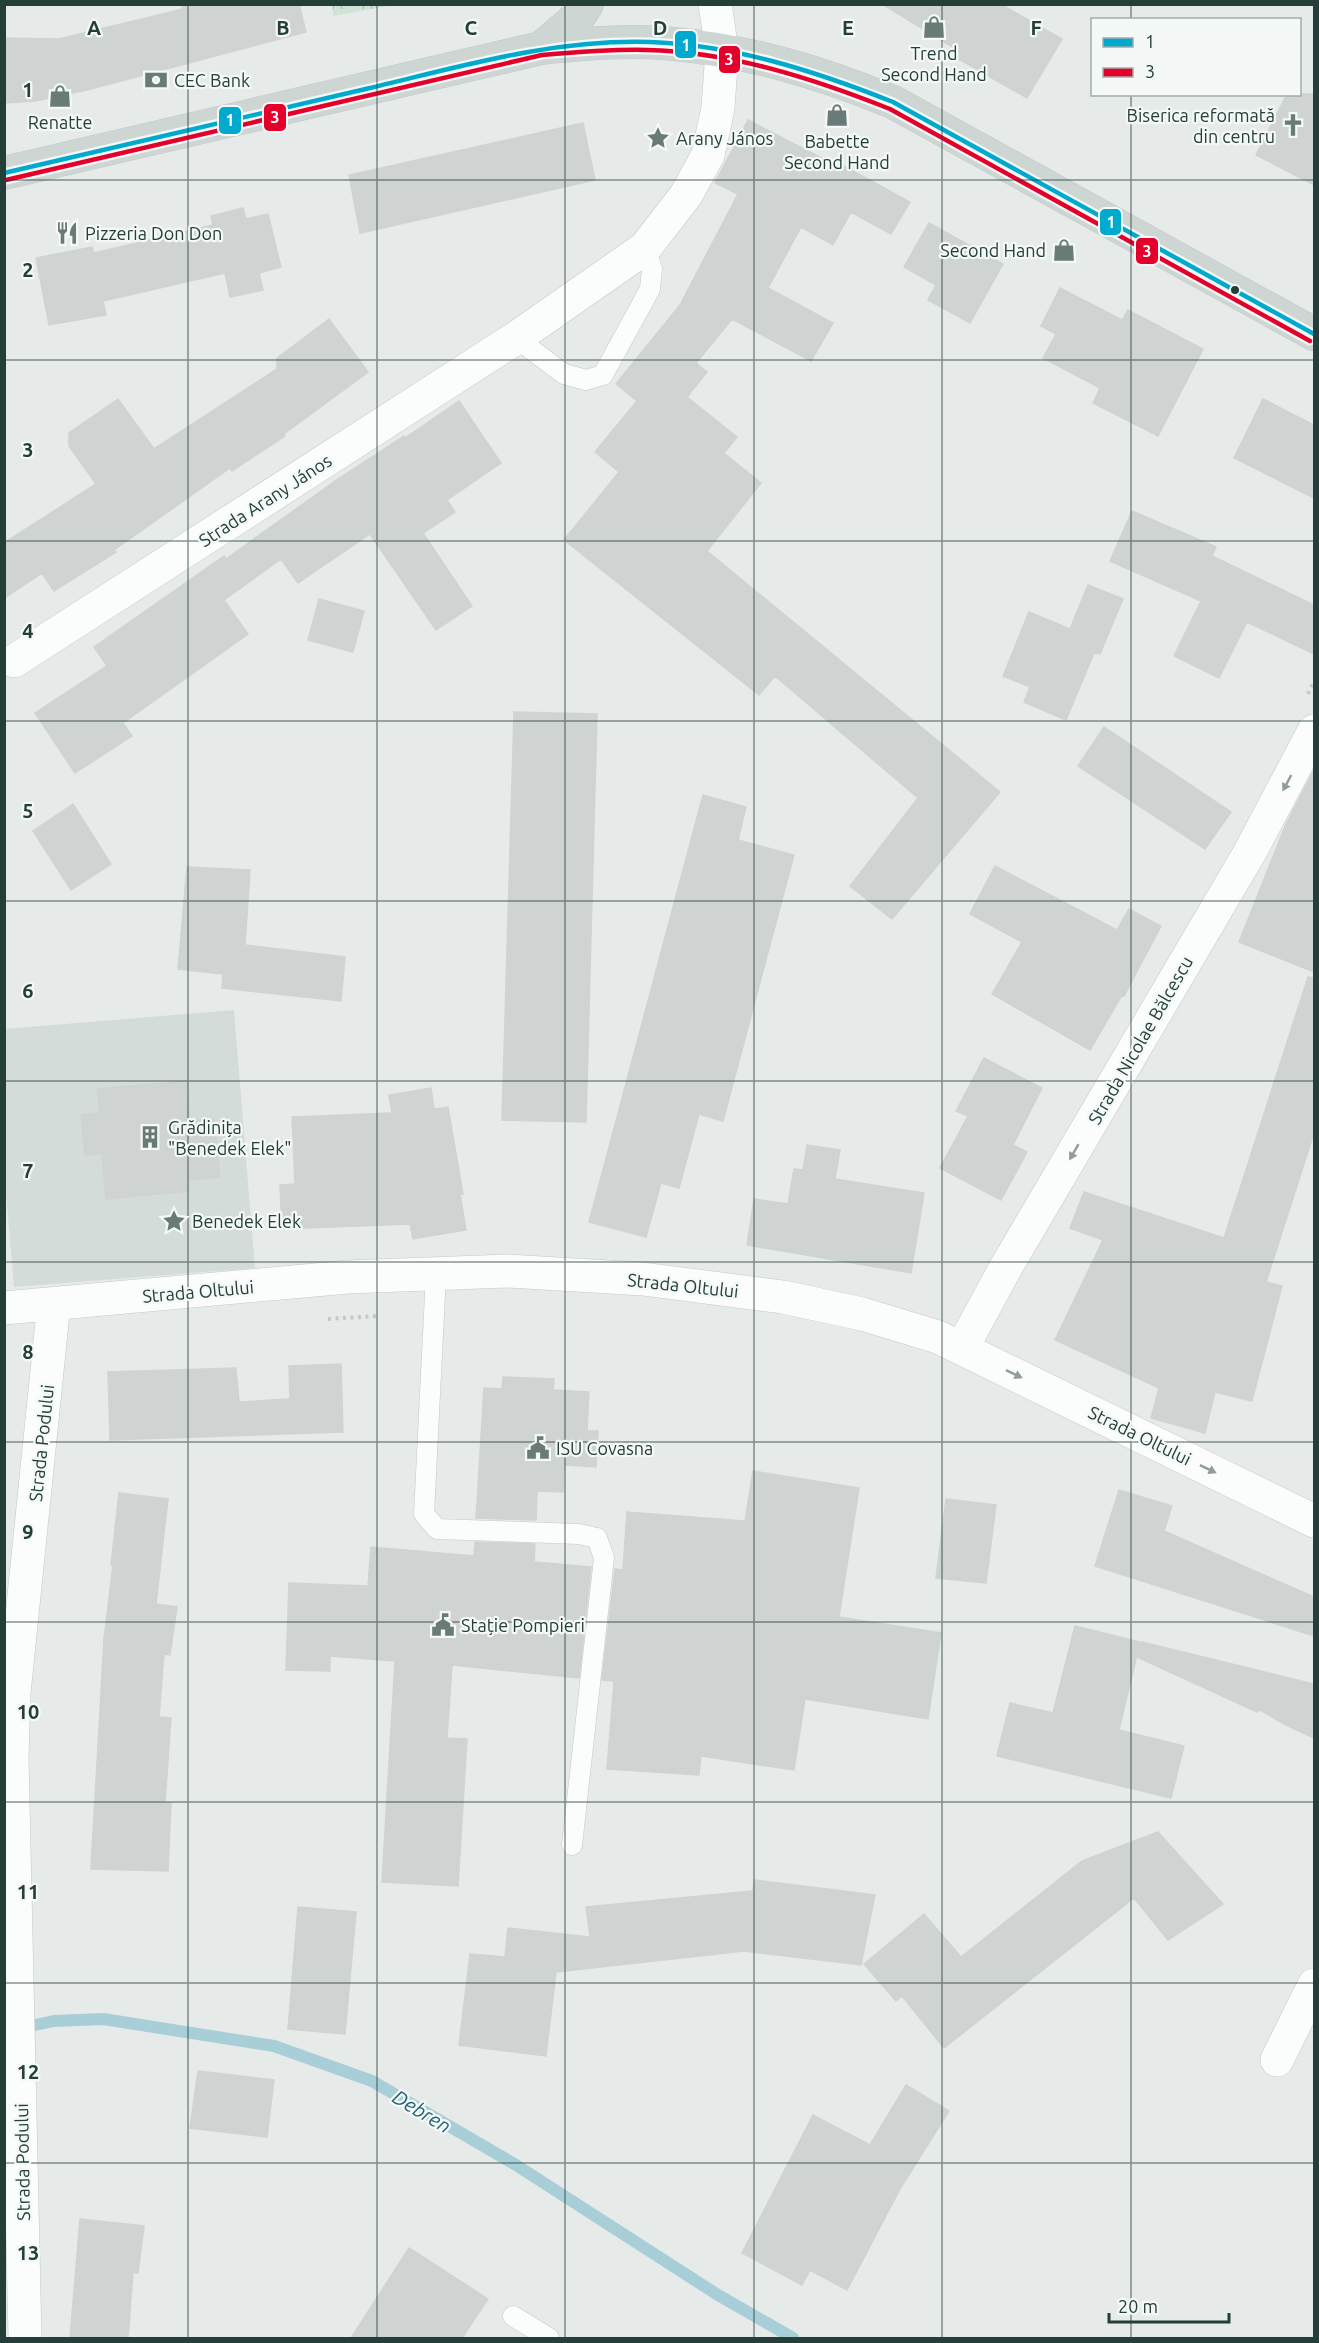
<svg xmlns="http://www.w3.org/2000/svg" width="1319" height="2343" font-family="Ubuntu,sans-serif">
  <defs>
    <pattern id="park-crowns" width="20" height="18" patternUnits="userSpaceOnUse" patternTransform="scale(1.5)"><rect width="20" height="18" fill="#cfe3d7"/><path d="M2 6a3 3 0 1 1 6 0M12 15a3 3 0 1 1 6 0" fill="none" stroke="#b2c4b9"/></pattern>
  </defs>
  <rect width="100%" height="100%" fill="#e6ebe9"/>
  <path fill="#d4dcd9" d="M234,1010L255,1268L14,1287L4,1171V1029Z"/>
  <path fill="url(#park-crowns)" d="M332,5V4L394,5L333,16Z"/>
  <g fill="none" stroke-linecap="round" stroke-linejoin="round">
    <path stroke="#a8ced7" stroke-width="12" d="M21,2028L54,2021L103,2019L274,2046L372,2081L516,2165L718,2295L793,2338"/>
  </g>
  <path fill="#cfd3d2" stroke="#ced4d2" stroke-width="1.5" d="M182,4H299L306,32L87,90L35,101L4,103V38L59,39L183,9Z
    M882,4L1002,5L1062,39L1027,98L955,57L959,51Z
    M1287,94H1314V185L1256,155Z
    M748,120L843,169L844,166L910,202L891,234L851,212L833,245L801,227L768,288L833,323L811,361L732,319L696,363L707,372L687,397L737,437L724,453L761,483L707,551L1000,792L892,919L850,886L918,798L775,676L759,695L564,540L619,472L595,452L637,401L616,384L680,305L738,194L715,183Z
    M583,123L595,180L360,233L349,175Z
    M243,208L246,219L268,214L281,267L259,273L263,290L230,297L225,273L103,301L106,315L49,325L36,258L92,247L94,253L213,225L211,216Z
    M929,223L1003,264L970,323L928,300L936,285L904,267Z
    M1060,288L1122,320L1128,310L1203,349L1158,436L1093,403L1100,388L1043,358L1056,334L1041,326Z
    M329,319L368,372L284,434L285,436L232,471L230,468L114,550L116,552L54,591L42,573L4,598V543L96,484L69,446V433L118,399L154,449L277,369V358Z
    M1263,399L1314,425V498L1234,458Z
    M459,401L501,463L447,500L455,512L423,533L472,606L436,630L370,534L298,583L281,559L224,600L248,634L123,723L132,736L75,773L35,713L107,666L94,647L224,556L226,559L335,481L404,436L405,438Z
    M1132,511L1216,547L1212,556L1314,605V654L1247,622L1219,678L1174,656L1201,601L1110,561Z
    M1088,585L1123,599L1100,654L1094,653L1066,720L1024,702L1030,687L1003,676L1029,612L1070,629Z
    M319,599L364,611L353,652L308,640Z
    M514,712L597,714L586,1122L502,1120Z
    M1104,727L1231,812L1205,849L1078,766Z
    M1314,770V972L1239,942L1286,824Z
    M703,795L746,807L738,840L794,855L723,1121L699,1114L679,1188L661,1183L646,1237L589,1222Z
    M73,804L111,864L71,890L33,831Z
    M995,866L1117,930L1129,909L1161,926L1124,996L1122,995L1090,1050L992,994L1022,942L970,914Z
    M187,867L250,870L245,945L345,957L341,1001L222,988L223,974L178,969Z
    M1308,977L1314,978V1133L1266,1282L1282,1286L1252,1401L1215,1392L1205,1433L1151,1418L1159,1388L1055,1340L1103,1240L1070,1228L1084,1192L1224,1238Z
    M984,1058L1042,1088L1013,1145L1027,1152L1001,1200L940,1168L968,1116L956,1111Z
    M187,1081L190,1121L214,1119L220,1177L188,1180L189,1191L106,1199L102,1154L85,1155L81,1115L100,1113L97,1089Z
    M431,1088L434,1109L448,1107L463,1194H460L466,1230L413,1239L410,1224L282,1229L280,1185L295,1184L292,1117L392,1113L389,1095Z
    M807,1145L840,1150L835,1179L924,1193L911,1273L747,1245L754,1199L788,1204L794,1169L803,1170Z
    M341,1364L343,1432L110,1440L108,1372L236,1368L239,1402L290,1399L289,1366Z
    M503,1377L554,1379L553,1390L589,1392L587,1431H598L596,1467L564,1465L563,1492L537,1491L536,1520L476,1518L484,1388L502,1389Z
    M753,1471L859,1488L839,1617L941,1633L928,1719L805,1699L794,1770L701,1756L699,1775L607,1769L614,1681L602,1680L615,1569L623,1570L627,1512L745,1521Z
    M1119,1490L1172,1506L1164,1531L1314,1597V1636L1095,1566Z
    M119,1493L168,1499L156,1604L177,1607L170,1655L164,1654L159,1717L171,1718L165,1803H171L168,1871L91,1869L104,1639L113,1565H111Z
    M946,1499L996,1505L986,1583L936,1578Z
    M475,1542L535,1544L534,1562L591,1567L579,1678L452,1665L447,1738L467,1739L458,1886L382,1882L395,1661L330,1656V1671L286,1670L289,1583L368,1586L371,1547L474,1556Z
    M1075,1626L1140,1642L1119,1730L1184,1746L1171,1798L997,1756L1010,1703L1053,1713Z
    M1142,1642L1314,1684V1738L1286,1725L1258,1709L1257,1712L1137,1657Z
    M1158,1832L1223,1904L1168,1940L1134,1898L944,2048L902,1996L896,2001L864,1964L924,1914L961,1957L1082,1861Z
    M754,1880L875,1895L861,1965L744,1951L556,1972L546,2056L459,2045L470,1954L505,1957L508,1928L590,1937L586,1907L753,1891Z
    M298,1907L356,1912L345,2034L288,2029Z
    M198,2071L274,2080L267,2137L190,2128Z
    M906,2085L949,2111L900,2189L847,2290L810,2270L802,2285L742,2253L813,2115L870,2145Z
    M80,2219L144,2226L138,2273L133,2272L128,2338H70Z
    M409,2248L488,2299L462,2338H351Z"/>
  <g fill="none" stroke-linecap="round" stroke-linejoin="round">
    <g stroke="#c3c8c6" stroke-width="21">
      <path id="service" d="M516,338L564,374L586,380L603,375L650,289L652,269L645,248
        M436,1274L424,1514L437,1529L579,1534L597,1538L604,1558L572,1845
        M513,2316L549,2338"/>
    </g>
    <g stroke="#c3c8c6" stroke-width="34">
      <path id="minor" d="M14,661L516,338L645,248L686,195L708,155L718,108L722,51L715,4
        M4,1308L348,1277L507,1271L643,1279L783,1297L862,1314L938,1337L1314,1521
        M962,1348L1006,1267L1250,852L1314,731
        M1277,2060L1314,1985
        M25,2338L12,1757L14,1693L54,1303"/>
    </g>
    <g stroke="#c2cac8" stroke-width="34">
      <path id="primary" d="M541,48L580,15L587,4
        M4,173L541,48C582,44 623,40 664,43C746,50 817,71 893,102L1314,334"/>
    </g>
    <path stroke="#c2cac8" stroke-width="4" stroke-dasharray="3 4.5" stroke-linecap="butt" d="M1308,694L1314,681
      M328,1319L377,1316"/>
    <use href="#service" stroke="#fbfcfc" stroke-width="20"/>
    <use href="#minor" stroke="#fbfcfc" stroke-width="33"/>
    <use href="#primary" stroke="#ced6d4" stroke-width="33"/>
    <g stroke="#f4f9f7" stroke-width="9">
      <path id="bus-1" d="M4,173C126,144 248,116 370,88C463,66 553,39 650,42C734,45 815,71 893,102L1314,334"/>
    </g>
    <g stroke="#f4f9f7" stroke-width="9">
      <path id="bus-2" d="M6,180L542,55C577,52 612,49 647,50C731,52 812,78 890,109L1310,341"/>
    </g>
    <use href="#bus-1" stroke="#00a9ce" stroke-width="4.5"/>
    <use href="#bus-2" stroke="#e4002b" stroke-width="4.5"/>
  </g>
  <defs><path id="oneway-solid" d="M-6-.8H1V-3.2L6.5 0L1 3.2V.8H-6Z" transform="scale(1.5)"/></defs>
  <g fill="#909d9a">
    <use href="#oneway-solid" transform="translate(1287 783) rotate(118)"/>
    <use href="#oneway-solid" transform="translate(1074 1152) rotate(120)"/>
    <use href="#oneway-solid" transform="translate(1014 1374) rotate(26)"/>
    <use href="#oneway-solid" transform="translate(1208 1469) rotate(26)"/>
  </g>
  <path fill="none" stroke="#243e38" stroke-width="1.5" stroke-opacity="0.55" d="M188,4V2338M377,4V2338M565,4V2338M754,4V2338M942,4V2338M1131,4V20M1131,94V2338M4,180H1314M4,360H1314M4,541H1314M4,721H1314M4,901H1314M4,1081H1314M4,1262H1314M4,1442H1314M4,1622H1314M4,1802H1314M4,1983H1314M4,2163H1314"/>
  <defs>
    <g id="shop-bare" transform="scale(1.8)"><path d="M-5-2.5h2.3a2.7 3.5 0 0 1 5.4 0H5L5.5 6h-11ZM-1.5-2.5h3a1.5 2.3 0 0 0-3 0Z" fill="#687b76" stroke="#f4f9f7" stroke-width="2.5" paint-order="stroke"/></g>
    <g id="bank-bare" transform="scale(1.8)"><path d="M-6-4H6V4H-6ZM0-2.3a2.3 2.3 0 1 0 0 4.6a2.3 2.3 0 1 0 0-4.6Z" fill="#687b76" stroke="#f4f9f7" stroke-width="2.5" paint-order="stroke"/></g>
    <g id="church-bare" transform="scale(1.8)"><path d="M-1.2-6h2.4v3.5h3.3v2.4h-3.3V6h-2.4V-.1h-3.3v-2.4h3.3Z" fill="#687b76" stroke="#f4f9f7" stroke-width="2.5" paint-order="stroke"/></g>
    <g id="sight-bare" transform="scale(1.8)"><path d="M0-6L1.8-2.2L6-1.7L2.9 1.2L3.7 5.4L0 3.3L-3.7 5.4L-2.9 1.2L-6-1.7L-1.8-2.2Z" fill="#687b76" stroke="#f4f9f7" stroke-width="2.5" paint-order="stroke"/></g>
    <g id="restaurant-bare" transform="scale(1.8)"><path d="M-5-6h1v4h1v-4h1v4h1v-4h1v5L-1.5 .5V6h-2V.5L-5-1ZM5-6V6H3V1.5H1.5Q1.5-4 5-6Z" fill="#687b76" stroke="#f4f9f7" stroke-width="2.5" paint-order="stroke"/></g>
    <g id="building-bare" transform="scale(1.8)"><path d="M-4-6H4V6H1V3H-1V6H-4ZM-2.5-4.3h1.7v1.8h-1.7ZM.8-4.3h1.7v1.8H.8ZM-2.5-1h1.7V.8h-1.7ZM.8-1h1.7V.8H.8Z" fill="#687b76" stroke="#f4f9f7" stroke-width="2.5" paint-order="stroke"/></g>
    <g id="civic-bare" transform="scale(1.8)"><path d="M-.6-6.5H3V-4.5H.6V-3L4-1V1h2V6H-6V1h2V-1L-.6-3ZM-1.2 2.5V6h2.4V2.5Z" fill="#687b76" stroke="#f4f9f7" stroke-width="2.5" paint-order="stroke"/></g>
  </defs>
  <g fill-rule="evenodd">
    <use href="#shop-bare" x="934" y="27"/>
    <use href="#bank-bare" x="156" y="80"/>
    <use href="#shop-bare" x="60" y="96"/>
    <use href="#shop-bare" x="837" y="115"/>
    <use href="#church-bare" x="1293" y="125"/>
    <use href="#sight-bare" x="658" y="138"/>
    <use href="#restaurant-bare" x="67" y="233"/>
    <use href="#shop-bare" x="1064" y="250"/>
    <use href="#building-bare" x="150" y="1137"/>
    <use href="#sight-bare" x="174" y="1221"/>
    <use href="#civic-bare" x="538" y="1448"/>
    <use href="#civic-bare" x="443" y="1625"/>
  </g>
  <circle fill="#243e38" stroke="#f4f9f7" stroke-width="2" cx="1235" cy="290" r="5"/>
  <g text-anchor="middle" dominant-baseline="central" stroke-width="4.5" stroke-linejoin="round" paint-order="stroke">
    <g font-size="18" fill="#243e38" stroke="#f4f9f7" text-anchor="start">
      <text x="934" y="53" text-anchor="middle">Trend<tspan x="934" dy="21">Second Hand</tspan></text>
      <text x="174" y="80">CEC Bank</text>
      <text x="1275" y="115" text-anchor="end">Biserica reformată<tspan x="1275" dy="21">din centru</tspan></text>
      <text x="60" y="122" text-anchor="middle">Renatte</text>
      <text x="676" y="138">Arany János</text>
      <text x="837" y="141" text-anchor="middle">Babette<tspan x="837" dy="21">Second Hand</tspan></text>
      <text x="85" y="233">Pizzeria Don Don</text>
      <text x="1046" y="250" text-anchor="end">Second Hand</text>
      <text x="168" y="1127">Grădinița<tspan x="168" dy="21">"Benedek Elek"</tspan></text>
      <text x="192" y="1221">Benedek Elek</text>
      <text x="556" y="1448">ISU Covasna</text>
      <text x="461" y="1625">Stație Pompieri</text>
    </g>
    <g font-size="18" fill="#243e38" stroke="#f4f9f7">
      <text transform="translate(265 500) rotate(-33)">Strada Arany János</text>
      <text transform="translate(1140 1040) rotate(-60)">Strada Nicolae Bălcescu</text>
      <text transform="translate(683 1285) rotate(6)">Strada Oltului</text>
      <text transform="translate(198 1291) rotate(-5)">Strada Oltului</text>
      <text transform="translate(1140 1435) rotate(26)">Strada Oltului</text>
      <text transform="translate(41 1443) rotate(-84)">Strada Podului</text>
      <text transform="translate(22 2162) rotate(-91)">Strada Podului</text>
    </g>
    <g font-size="20" font-style="italic" fill="#206378" stroke="#f4f9f7">
      <text transform="translate(422 2111) rotate(31)">Debren</text>
    </g>
  </g>
  <g font-size="20" text-anchor="middle" font-weight="bold" fill="#243e38" stroke="#f4f9f7" stroke-width="4.5" stroke-linejoin="round" paint-order="stroke">
    <text x="94" y="35">A</text>
    <text x="283" y="35">B</text>
    <text x="471" y="35">C</text>
    <text x="660" y="35">D</text>
    <text x="848" y="35">E</text>
    <text x="1036" y="35">F</text>
    <text x="28" y="97">1</text>
    <text x="28" y="277">2</text>
    <text x="28" y="457">3</text>
    <text x="28" y="638">4</text>
    <text x="28" y="818">5</text>
    <text x="28" y="998">6</text>
    <text x="28" y="1178">7</text>
    <text x="28" y="1359">8</text>
    <text x="28" y="1539">9</text>
    <text x="28" y="1719">10</text>
    <text x="28" y="1899">11</text>
    <text x="28" y="2079">12</text>
    <text x="28" y="2260">13</text>
  </g>
  <g stroke="#f4f9f7" stroke-width="2">
    <rect x="674" y="30" width="23" height="29" rx="6" fill="#00a9ce"/>
    <rect x="718" y="45" width="23" height="29" rx="6" fill="#e4002b"/>
    <rect x="263" y="103" width="24" height="29" rx="6" fill="#e4002b"/>
    <rect x="218" y="106" width="24" height="29" rx="6" fill="#00a9ce"/>
    <rect x="1099" y="208" width="23" height="28" rx="6" fill="#00a9ce"/>
    <rect x="1135" y="237" width="24" height="28" rx="6" fill="#e4002b"/>
  </g>
  <g font-size="16" text-anchor="middle" font-weight="bold" fill="#fff">
    <text x="686" y="51">1</text>
    <text x="729" y="65">3</text>
    <text x="275" y="123">3</text>
    <text x="230" y="126">1</text>
    <text x="1111" y="228">1</text>
    <text x="1147" y="257">3</text>
  </g>
  <rect width="1319" height="2343" fill="none" stroke="#243e38" stroke-width="12"/>
  <rect x="1091" y="18" width="210" height="78" fill="#f4f9f7" stroke="#a1aeab" stroke-width="1.5"/>
  <rect x="1103" y="38" width="30" height="9" fill="#00a9ce" stroke="#a1aeab" stroke-width="1.5"/>
  <text x="1145" y="48" font-size="18" fill="#243e38">1</text>
  <rect x="1103" y="68" width="30" height="9" fill="#e4002b" stroke="#a1aeab" stroke-width="1.5"/>
  <text x="1145" y="78" font-size="18" fill="#243e38">3</text>
  <path d="M1109 2313v9h120v-9" fill="none" stroke="#243e38" stroke-width="3"/>
  <text x="1118" y="2313" font-size="18" fill="#243e38" stroke="#f4f9f7" stroke-width="4.5" paint-order="stroke">20 m</text>
</svg>
